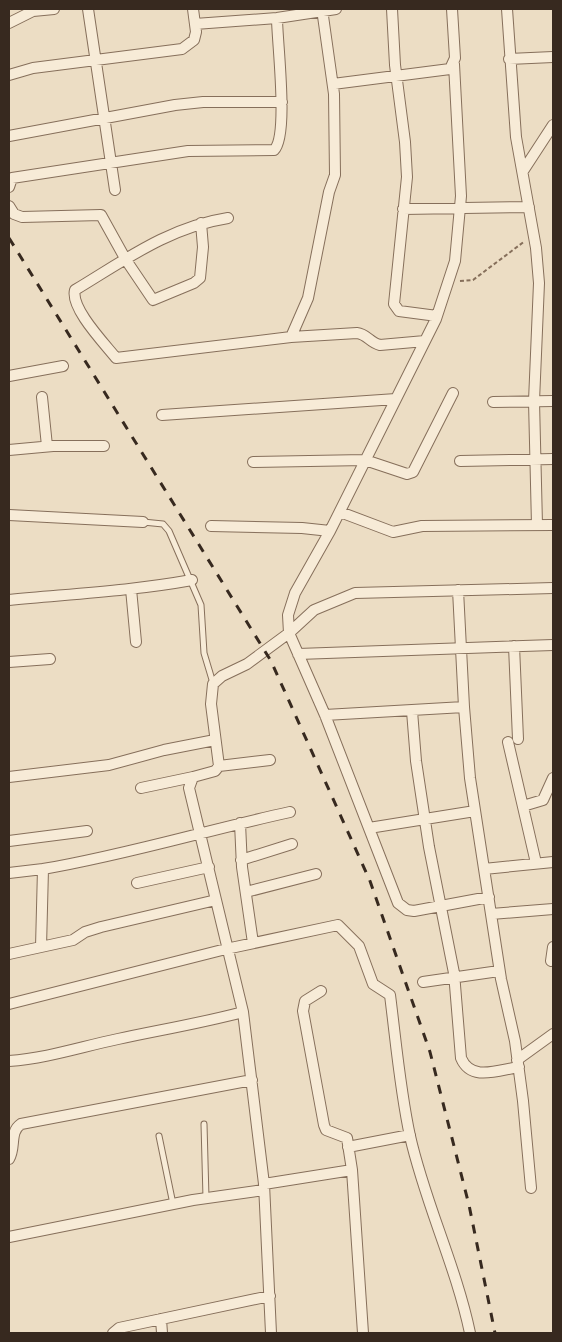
<svg xmlns="http://www.w3.org/2000/svg" width="562" height="1342" font-family="'IBM Plex Serif',serif">
  <rect width="100%" height="100%" fill="#ecddc4"/>
  <g fill="none" stroke-linecap="round" stroke-linejoin="round">
    <g stroke="#866f5b" stroke-width="7">
      <path id="service" d="M143,522L163,524L169,531L201,605L204,653L213,683
        M204,1124L206,1198
        M159,1136L173,1204"/>
    </g>
    <g stroke="#866f5b" stroke-width="12">
      <path id="minor" d="M88,9L115,190
        M392,9L395,65L405,142L407,177L394,304L399,311L437,316
        M507,9L516,137L536,248L539,283L534,401L537,525
        M9,23L33,11L54,9
        M195,24L277,18L336,9
        M509,59L553,57
        M454,64L461,196L455,261L436,319L330,531L295,593L288,615L289,633L325,715L398,903L407,910L414,911L489,897
        M9,75L33,68L182,49L194,40L196,32L193,9
        M333,84L450,69L455,58L452,9
        M9,136L175,105L203,102H282
        M523,171L553,125
        M9,187L12,178L188,151L274,150C289,136 277,42 277,18
        M9,206L14,214L22,217L101,215L126,260L153,300L194,283L200,278L203,247L201,223
        M403,209L529,207
        M228,218C169,227 125,260 75,290C70,308 105,344 116,358L291,337L308,298L329,192L335,175L334,94L322,9
        M291,337L357,333C367,334 370,343 380,345L425,341
        M9,376L63,366
        M42,397L47,446
        M493,402L553,401
        M162,415L396,399
        M9,450L53,446H104
        M460,461L553,459
        M253,462L365,460L407,474L413,472L453,393
        M340,512L393,532L422,526L553,525
        M9,515L143,522
        M211,526L302,528L330,531
        M131,589L136,642
        M458,590L464,707L470,778L501,979L515,1041L523,1101L531,1188
        M9,600C70,594 131,591 192,580
        M514,646L518,739
        M298,654L553,645
        M9,662L50,659
        M412,711L416,761L429,847L454,973L461,1058C471,1082 498,1070 519,1067
        M325,715L464,707
        M508,742L536,863
        M219,766L270,760
        M9,777L109,765L164,750L215,740
        M141,788L193,777
        M523,806L543,800L553,778
        M240,823L242,867L253,943
        M369,828L475,811
        M9,841L87,831
        M241,860L292,844
        M484,869L553,862
        M9,873L43,869
        M137,883L209,867
        M246,892L316,874
        M491,914L553,909
        M41,947L73,940L85,932L101,927L216,900
        M9,954L41,947L43,869C126,855 207,830 290,812
        M551,961L553,947
        M423,982L499,971
        M321,991L305,1001L303,1011L324,1125L326,1130L347,1138L352,1170L363,1333
        M9,1004L226,949L338,925L359,946L373,984L390,995C396,1042 400,1090 410,1136C425,1203 456,1266 470,1333
        M517,1060L553,1034
        M9,1061C48,1058 80,1047 118,1039C160,1030 202,1023 243,1012
        M348,1147L410,1135
        M9,1159C16,1148 9,1132 21,1124L252,1080
        M264,1184L352,1170
        M9,1237L193,1200L264,1190
        M161,1319L162,1333
        M113,1333L119,1328L270,1296
        M271,1333L264,1184L243,1012L189,788L193,777L215,771L219,766L211,704L213,684L222,676L247,664L289,633L314,610L355,593L553,588"/>
    </g>
    <path stroke="#866f5b" stroke-width="2" stroke-dasharray="4 2.5" stroke-linecap="butt" d="M460,281L473,280L525,241"/>
    <use href="#service" stroke="#f7ebd7" stroke-width="5"/>
    <use href="#minor" stroke="#f7ebd7" stroke-width="10"/>
    <path stroke="#37291f" stroke-width="3" stroke-dasharray="9 9" stroke-linecap="butt" d="M9,238L271,661L370,881L430,1052L469,1205L495,1333"/>
  </g>
  <rect width="562" height="1342" fill="none" stroke="#37291f" stroke-width="20"/>
</svg>
